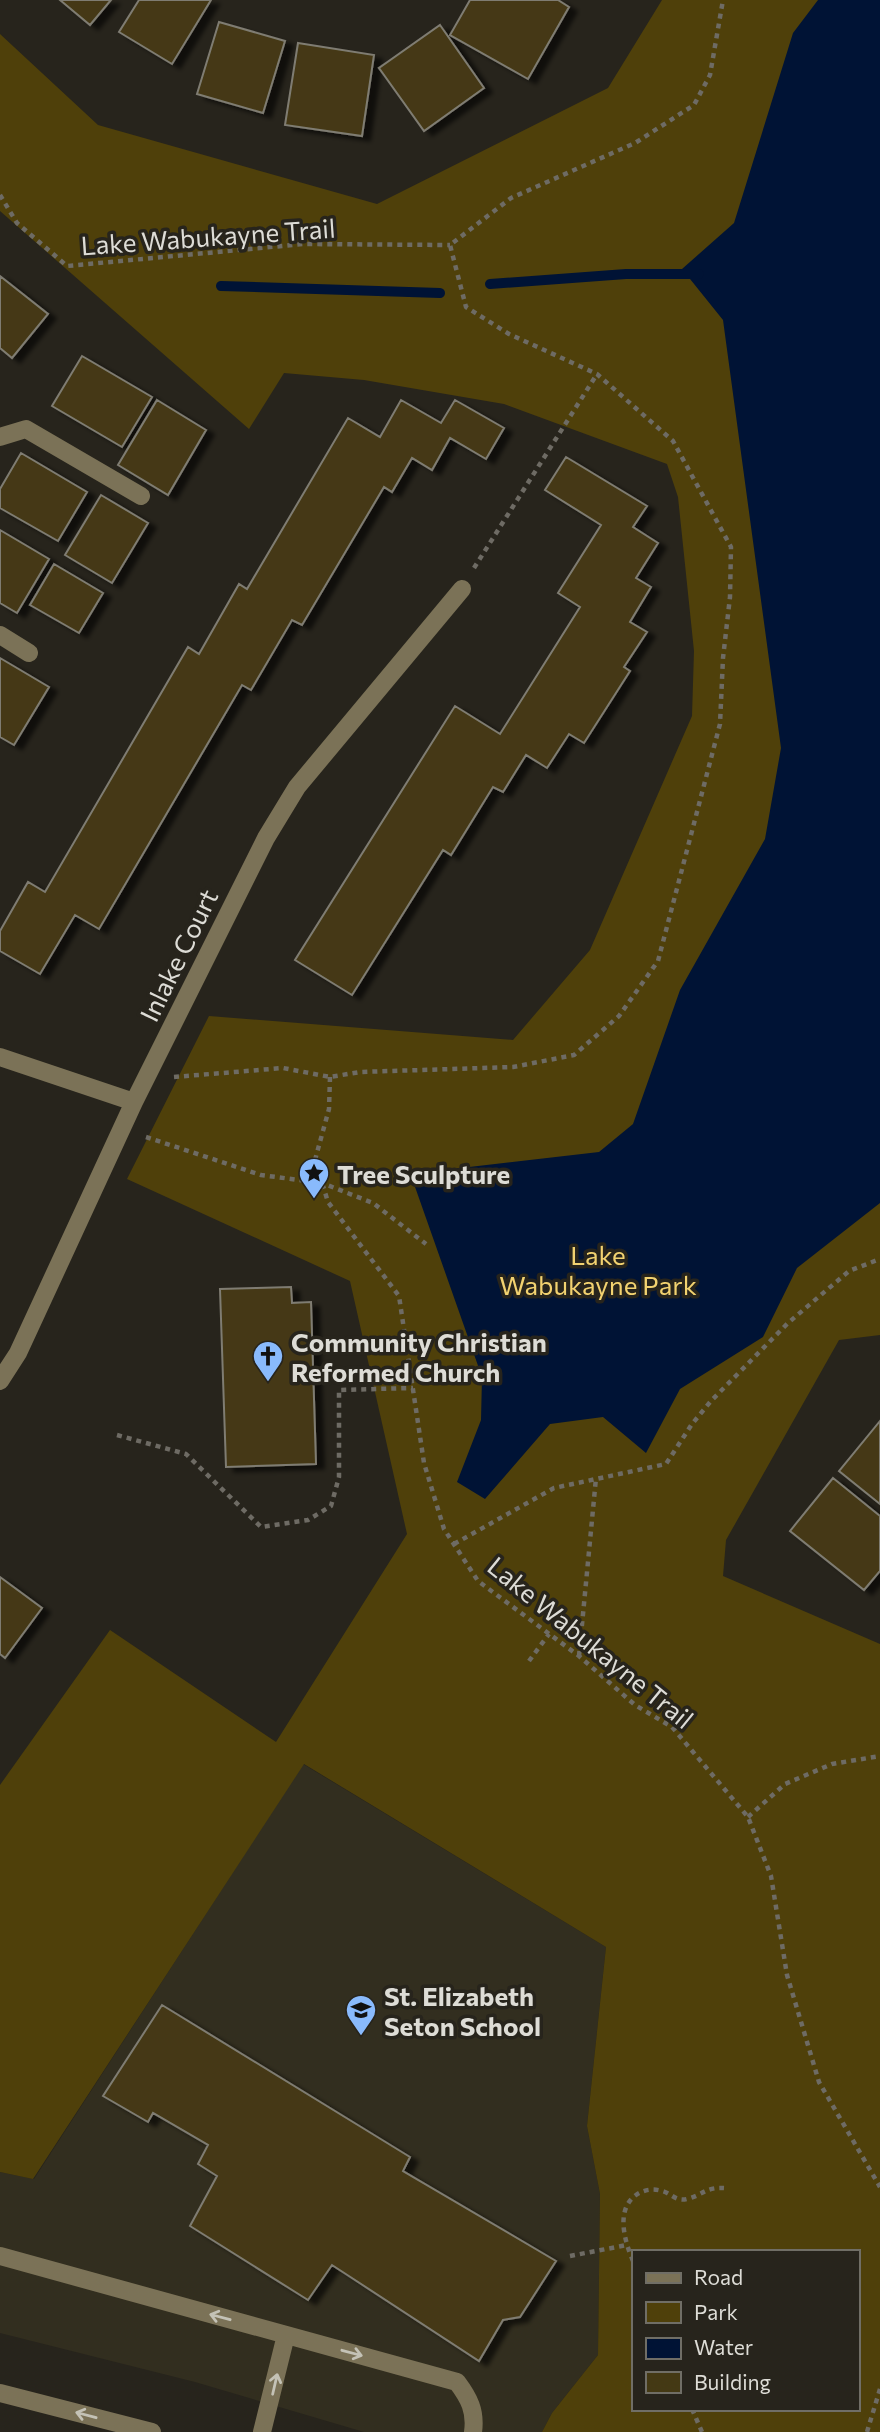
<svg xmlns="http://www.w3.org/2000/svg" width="880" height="2432" font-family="Commissioner,sans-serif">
  <defs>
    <filter id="shadow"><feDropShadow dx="8" dy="4.5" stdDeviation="2" flood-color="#0009"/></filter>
  </defs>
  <rect width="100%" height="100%" fill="#27241c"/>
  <path fill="#322e1f" d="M303,1764L606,1947L587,2126L600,2194L598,2355L552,2413L542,2432H364L195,2382L0,2333V2172L34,2179Z"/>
  <path fill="#4f400a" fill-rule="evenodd" d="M662,0H880V1335L839,1340L726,1540L723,1576L880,1644V2432H542L552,2413L598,2355L600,2194L587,2126L606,1947L304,1764L33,2179L0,2172V1785L110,1630L276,1742L407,1534L350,1281L127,1179L209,1016L513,1040L590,950L692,716L694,651L678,497L667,464L504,404L364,380L284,373L249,429L0,211V34L98,125L377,204L608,88ZM633,2252H857V2409H633Z"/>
  <path fill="#001335" d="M818,0H880V1203L797,1268L763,1337L680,1389L646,1453L603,1417L550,1424L485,1499L457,1482L481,1420L482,1377L414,1184L418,1173L599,1152L633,1124L680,990L765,839L781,748L723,320L682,269L734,223L793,33Z"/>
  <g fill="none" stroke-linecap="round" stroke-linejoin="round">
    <path stroke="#001335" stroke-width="10" d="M490,284L626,274H699
      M221,286L440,293"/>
  </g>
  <path fill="#443914" stroke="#7f7c72" stroke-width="2" filter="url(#shadow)" d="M60,0H111L90,25Z
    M139,0H211L172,64L119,32Z
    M470,0H558L569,7L528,79L450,35Z
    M219,22L285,41L263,113L197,94Z
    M440,25L484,88L424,131L379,68Z
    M298,43L374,55L362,136L285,125Z
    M0,276L48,314L12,358L0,348Z
    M82,356L152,397L122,447L52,406Z
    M157,400L206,430L168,495L118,465Z
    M401,400L441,423L455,400L504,428L486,459L450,438L432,470L412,458L392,492L384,487L302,625L292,620L251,690L242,685L99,929L75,915L40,974L0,951V931L28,882L45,892L188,647L199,654L239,584L247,589L348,418L380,437Z
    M21,453L87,492L58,541L0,508V489Z
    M566,457L647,506L633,527L658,543L636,578L651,587L630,622L647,632L624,667L630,671L584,743L569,734L547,768L526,755L503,792L493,787L451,855L443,850L352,995L295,960L455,706L500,734L580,607L558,593L601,525L545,490Z
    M101,495L148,523L112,583L65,555Z
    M0,530L49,559L17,613L0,603Z
    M54,564L103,593L79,633L30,605Z
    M0,658L49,687L14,745L0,737Z
    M291,1287L292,1303L311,1302L316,1464L226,1467L220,1289Z
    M880,1421V1504L839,1471Z
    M833,1478L880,1516V1571L864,1590L790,1531Z
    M0,1577L42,1608L5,1658L0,1654Z
    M162,2005L410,2157L403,2171L556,2261L520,2317L503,2320L479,2361L332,2265L308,2300L190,2226L217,2176L198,2164L208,2145L153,2113L148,2122L103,2096Z"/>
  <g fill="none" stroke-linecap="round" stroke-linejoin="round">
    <path stroke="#6e6b64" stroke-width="4.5" stroke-dasharray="5 5" stroke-linecap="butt" d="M0,195L17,223L67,266L303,244L450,245
      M474,568L597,374
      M174,1077L283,1068L330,1077L360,1072L513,1067L574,1055L619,1016L658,961L720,724L723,658L730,597L731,547L673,441L597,374L509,334L466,307L450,245L511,198L635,143L694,105L710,75L723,0
      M330,1077L329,1109L315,1160L328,1202L399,1296L424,1463L444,1529L478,1581L579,1656L635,1705L672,1727L748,1817L771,1876L787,1975L819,2082L880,2187
      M146,1137L261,1175L322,1183L373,1203L426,1244
      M117,1435L186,1454L261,1527L308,1520L331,1506L339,1477V1390L413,1388
      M454,1544L554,1488L666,1464L692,1424L711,1401L788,1323L849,1271L880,1259
      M579,1656L596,1478
      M529,1661L549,1634
      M748,1817L785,1784L832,1764L880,1756
      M570,2256L627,2245
      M633,2261C625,2242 615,2210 636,2195C643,2190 652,2188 662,2191C671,2193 676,2202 687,2199C703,2195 705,2187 724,2188
      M692,2409L702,2432
      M867,2432L880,2389"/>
    <path stroke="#7b7257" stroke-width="18" d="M0,437L26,429L141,496
      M0,635L29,653
      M0,1057L134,1102
      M0,1381L18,1353L134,1102L266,838L297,787L462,589
      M0,2256L457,2382C469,2398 476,2411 473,2432
      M0,2393L152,2432
      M262,2432L286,2335"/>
  </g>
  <defs><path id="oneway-shaft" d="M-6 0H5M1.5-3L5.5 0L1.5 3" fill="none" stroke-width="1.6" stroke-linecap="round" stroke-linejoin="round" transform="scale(1.75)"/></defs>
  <g stroke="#c4c2b6">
    <use href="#oneway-shaft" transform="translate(220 2317) rotate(-165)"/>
    <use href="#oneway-shaft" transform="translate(352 2353) rotate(15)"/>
    <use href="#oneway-shaft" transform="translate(275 2384) rotate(-77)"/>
    <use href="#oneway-shaft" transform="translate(86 2415) rotate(-165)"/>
  </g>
  <defs>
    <g id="sight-pin" transform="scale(1.575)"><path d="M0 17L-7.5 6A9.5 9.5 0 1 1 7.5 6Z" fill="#89bafc" stroke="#27241c"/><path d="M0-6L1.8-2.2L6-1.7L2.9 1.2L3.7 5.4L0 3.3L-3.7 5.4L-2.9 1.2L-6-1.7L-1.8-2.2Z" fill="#111"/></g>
    <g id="church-pin" transform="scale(1.575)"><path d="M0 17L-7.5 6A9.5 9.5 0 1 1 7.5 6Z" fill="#89bafc" stroke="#27241c"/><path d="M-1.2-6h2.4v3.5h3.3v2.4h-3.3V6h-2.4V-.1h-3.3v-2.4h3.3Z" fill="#111"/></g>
    <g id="school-pin" transform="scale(1.575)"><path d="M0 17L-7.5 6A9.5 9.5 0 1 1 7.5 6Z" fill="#89bafc" stroke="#27241c"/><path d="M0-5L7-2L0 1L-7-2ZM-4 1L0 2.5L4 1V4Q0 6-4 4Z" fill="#111"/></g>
  </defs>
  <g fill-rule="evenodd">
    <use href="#sight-pin" x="314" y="1173"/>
    <use href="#church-pin" x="268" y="1356"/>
    <use href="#school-pin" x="361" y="2010"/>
  </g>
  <g text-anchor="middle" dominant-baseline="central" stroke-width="7" stroke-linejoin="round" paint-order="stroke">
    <g font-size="26" fill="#dddcd6" stroke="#27241c">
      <text transform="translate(208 236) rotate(-4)">Lake Wabukayne Trail</text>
      <text transform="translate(178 955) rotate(-64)">Inlake Court</text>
      <text transform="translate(591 1642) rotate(39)">Lake Wabukayne Trail</text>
    </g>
    <g font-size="26" font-weight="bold" fill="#dddcd6" stroke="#27241c" text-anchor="start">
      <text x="337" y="1173">Tree Sculpture</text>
      <text x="291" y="1341">Community Christian<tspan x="291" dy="30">Reformed Church</tspan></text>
      <text x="384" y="1995">St. Elizabeth<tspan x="384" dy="30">Seton School</tspan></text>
    </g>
    <g font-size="26" fill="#f2d270" stroke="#27241c">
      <text x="598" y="1254">Lake<tspan x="598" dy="30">Wabukayne Park</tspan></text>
    </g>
  </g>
  <rect x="632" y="2250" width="228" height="161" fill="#27241c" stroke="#706e66" stroke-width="2"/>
  <rect x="646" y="2273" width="35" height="10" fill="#7b7257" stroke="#706e66" stroke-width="2"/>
  <text x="694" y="2285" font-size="21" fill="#dddcd6">Road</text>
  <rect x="646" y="2302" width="35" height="21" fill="#4f400a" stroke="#706e66" stroke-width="2"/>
  <text x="694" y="2320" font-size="21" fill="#dddcd6">Park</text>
  <rect x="646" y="2338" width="35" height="21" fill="#001335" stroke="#706e66" stroke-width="2"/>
  <text x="694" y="2355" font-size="21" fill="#dddcd6">Water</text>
  <rect x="646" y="2372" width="35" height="21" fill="#443914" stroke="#706e66" stroke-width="2"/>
  <text x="694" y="2390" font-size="21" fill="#dddcd6">Building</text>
</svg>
